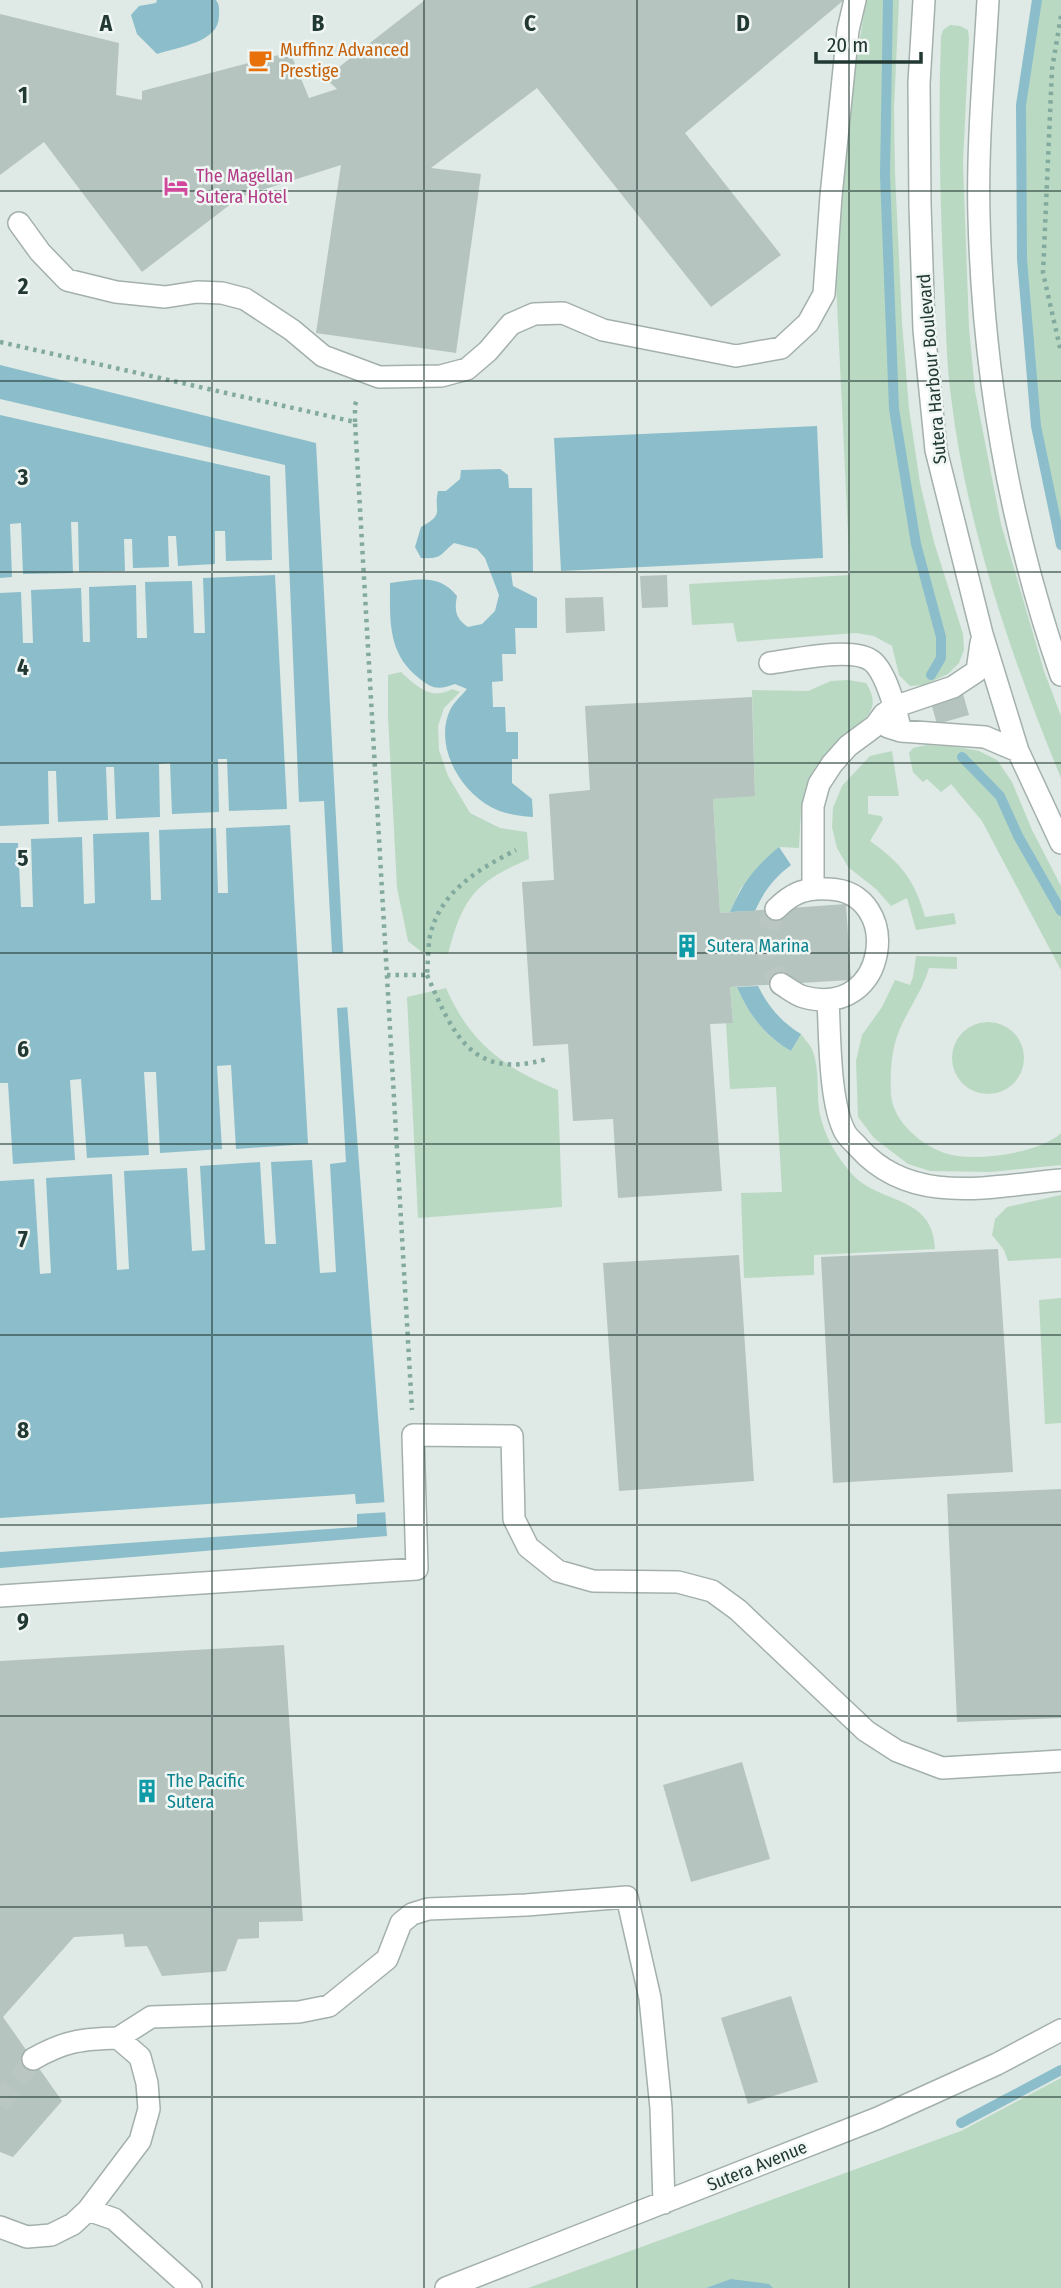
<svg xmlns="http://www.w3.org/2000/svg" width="1061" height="2288" font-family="'Fira Sans Condensed',sans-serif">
  <rect width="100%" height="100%" fill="#dfe9e5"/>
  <path fill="#bad9c3" d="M866,0H899L894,108L895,173L902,323L909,409L920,483L934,542L963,634L964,650L959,663L948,674L924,685L910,686L899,675L892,646L874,636L856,633L737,642L733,623L692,625L689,584L850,575L836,281L850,102Z
    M1040,0H1061V533L1039,426L1025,259L1024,105Z
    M950,25L960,26L968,30L969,38L963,163L969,328L975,391L1001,524L1044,671L1061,716V778C1011,657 967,528 951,397C946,360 946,322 944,285C940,202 938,119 941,36L943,30Z
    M401,672C416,686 431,701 452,689L460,692L444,708L438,726L439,750L448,776L470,813L500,828L527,832L529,859C475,882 463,897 448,954L423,953L408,941L397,888L388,716V675Z
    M848,680L866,683C882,708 867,717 849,732C836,743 820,758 812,773C799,795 801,823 799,848L779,847L741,888L730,912L720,913L713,799L755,795L752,690L808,691L831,681Z
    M927,745L958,747L979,751L997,760L1012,782L1032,830L1061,886V970L982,821L951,784L941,792L927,779L923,782L913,772L909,753L913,748Z
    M892,751L899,796H868V814L881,816L883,819L870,841C900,862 915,880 925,917L954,913L956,924L916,930L907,898L891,906L876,889L848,867L837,848L832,827L833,808L842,786L870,756Z
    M916,956L957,957V969L929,968C922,992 908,1009 899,1031C891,1051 890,1074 891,1095C893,1122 923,1147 948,1154C975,1162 1041,1153 1061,1133V1165L991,1172L930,1171L908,1164L874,1138L858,1117L856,1061L862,1035L882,1007L895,980L910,985L913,977Z
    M730,987H737C749,1014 764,1036 791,1051L801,1034C805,1040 811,1045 813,1052C820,1071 816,1095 820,1115C825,1137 836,1155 850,1172C879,1206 933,1193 935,1249L814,1255V1275L744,1278L741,1193L782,1192L776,1087L730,1089L726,1023H733Z
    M446,988C470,1043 504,1068 558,1090L562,1207L418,1218L407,997Z
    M952 1058a36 36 0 1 1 72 0a36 36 0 1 1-72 0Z
    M1061,1195V1258L1008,1261L1004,1250L992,1235L995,1219L1007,1207Z
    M1061,1298V1423L1045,1424L1039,1300Z
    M1061,2078V2288H528L961,2131Z"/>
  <path fill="#8bbeca" d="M157,0H216C220,6 219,9 219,16C219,43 177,47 157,54L137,34L131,15L139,6L156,3Z
    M0,365L316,443L343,950L387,1536L0,1568Z
    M817,426L823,558L561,571L554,438Z
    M500,469L508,475L509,488H532L533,572H511L513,586L537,598V628H515L516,654H502L503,681L492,682L493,707H505L506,732H518V759H512V783L532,799L533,817C518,816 504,814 491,807C459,790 434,745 450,710C454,702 462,695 467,689L455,684C439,690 432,689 420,679C387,654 390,620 390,583C417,580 438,573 457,596C454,611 456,619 468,627L482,624L495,611L499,595L485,558L477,549L454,543C439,555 443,559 421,558L415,547L421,527C446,513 433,512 438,491H446L460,479L461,470Z
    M779,847L791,865C774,878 764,891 755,911L730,912C744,881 753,869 779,847Z
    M758,986C768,1006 781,1022 801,1034L791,1051C765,1036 749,1015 737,987Z
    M731,2279L769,2284L773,2288H706Z"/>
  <path fill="#dfe9e5" d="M0,399L285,465L299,802L324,801L332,953H347L351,1007L337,1008L346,1162L330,1164L336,1272L320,1273L312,1160L271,1162L276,1244H265L260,1162L200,1166L205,1250L192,1251L187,1168L124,1171L129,1269L117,1270L112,1174L46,1178L51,1273L40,1274L34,1179L0,1181V1083H8L13,1164L75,1160L70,1080L81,1079L87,1158L149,1155L144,1072H156L160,1153L222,1149L217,1066L231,1065L236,1149L308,1144L290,825L226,828L228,893H218L216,828L159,830L161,900H151L149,832L93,834L95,903L84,904L82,837L31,839L33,907H21L18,843H0V826L49,824L48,771H56L58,822L108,820L106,767H114L116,819L160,817L159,764L170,763L172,814L219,812L218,759H227L229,811L287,809L275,575L203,578L205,633H194L192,581L145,582L147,638H137L136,585L89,587L90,642H83L81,588L31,590L33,643H23L21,592L0,593V578L12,577L10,524L21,523L23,574L73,573L71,522H78L79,572L125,571L124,539H132L133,568L169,567L168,536H176L178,566L215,564V531H225L226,561L272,560L270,476L0,415Z
    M355,1494L356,1504L388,1502L389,1512L357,1514V1527L0,1552V1518Z"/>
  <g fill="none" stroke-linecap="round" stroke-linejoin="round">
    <path stroke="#8bbeca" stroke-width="10" d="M888,0L885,175L894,409L916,544L941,637V658L931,675
      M1037,0L1021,105L1022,259L1036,426L1061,545
      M962,757L1000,796L1018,836L1061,911
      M961,2123L1061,2070"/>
  </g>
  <path fill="#b5c4be" d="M425,0H844L685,133L781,255L711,307L537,88L431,168L481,174L456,353L316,333L341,165L240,197L142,272L44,142L0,175V14L119,43L116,95L142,100V91L290,52L309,98L337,89L325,78Z
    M667,575L668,607L642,608L640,576Z
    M603,597L605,631L566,633L565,598Z
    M963,694L969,715L937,724L931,703Z
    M752,697L755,796L713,799L720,913L846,904L851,980L730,987L733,1023L710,1024L722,1191L618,1198L613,1119L573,1121L568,1044L533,1046L522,882L554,880L549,794L590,790L585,706Z
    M998,1249L1013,1472L833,1483L821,1257Z
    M739,1255L754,1481L619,1491L603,1263Z
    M1061,1489V1718L957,1722L947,1494Z
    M284,1645L303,1921L259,1922V1938L238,1939L226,1971L162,1976L147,1946L125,1947L123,1934L74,1937L3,2017L62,2101L13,2157L0,2152V1661Z
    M742,1762L770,1859L691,1882L663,1785Z
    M791,1996L818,2082L748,2104L721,2018Z"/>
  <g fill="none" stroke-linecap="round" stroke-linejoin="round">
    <path stroke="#b9c6c1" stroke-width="21" stroke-dasharray="21 10" stroke-linecap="butt" d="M776,909C762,937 764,958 781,984
      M0,2105L33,2059"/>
    <g stroke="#a3b0ac" stroke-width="24">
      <path id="minor" d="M924,0L919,83L920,205L924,330L936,450L982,634L1018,751L1061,843
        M988,0C984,72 977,145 979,217C983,374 1010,528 1061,675
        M19,223L40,252L67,280L116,292L165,297L197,292L222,293L245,299L292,330L323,356L379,377L441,376L467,369L488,351L511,324L534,314L563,313L603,330L736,356L781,348L808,323L824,294L831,196L848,30L855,0
        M770,663C793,660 853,646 872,661C887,673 896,712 901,731
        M888,727L901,731L985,737L1018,751
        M813,888V806L819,784L832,764L848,746L875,726L884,714L894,707L953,687L977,671L981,643
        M776,909C792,893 806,887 829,889C904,892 889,1020 804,997C796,995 788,988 781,984
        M828,1000C830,1035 829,1102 845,1132C848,1138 855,1143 859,1148C912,1207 992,1186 1061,1180
        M0,1596L417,1569L413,1435L512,1436L514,1519L528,1547L558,1571L593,1581L678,1582L712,1591L738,1610L866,1731L897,1751L942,1768L1061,1761
        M118,2038L151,2017L299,2012L329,2006L387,1959L401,1923L412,1914L428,1909L526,1905L627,1897L650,1998L661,2108L664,2203
        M88,2210L114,2219L191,2288
        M0,2227L27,2237L51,2235L73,2224L88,2210L140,2141L149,2109L147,2083L140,2057L118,2038C81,2039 65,2041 33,2059
        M446,2288L878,2118L997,2064L1061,2030"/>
    </g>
    <path stroke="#82aa9f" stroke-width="4.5" stroke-dasharray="3.5 5" stroke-linecap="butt" d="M1061,16L1052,69L1043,273L1061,352
      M0,342L355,422L412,1410
      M355,422V405L357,399
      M387,975H427C428,962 428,948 430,936C440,891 479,869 516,850
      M427,975C453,1034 472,1081 547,1059"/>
    <use href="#minor" stroke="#fff" stroke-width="21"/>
  </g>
  <path fill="none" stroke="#223833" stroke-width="2" stroke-opacity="0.55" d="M212,0V2288M424,0V2288M637,0V2288M849,0V2288M0,191H1061M0,381H1061M0,572H1061M0,763H1061M0,953H1061M0,1144H1061M0,1335H1061M0,1525H1061M0,1716H1061M0,1907H1061M0,2097H1061"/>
  <defs>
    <g id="cafe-bare" transform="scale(1.89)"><path d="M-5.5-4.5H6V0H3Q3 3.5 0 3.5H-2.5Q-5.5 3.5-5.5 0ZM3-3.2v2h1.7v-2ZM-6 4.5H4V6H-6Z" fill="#e8710a" stroke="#eff6f3" stroke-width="2.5" paint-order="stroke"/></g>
    <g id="hotel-bare" transform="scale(1.89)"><path d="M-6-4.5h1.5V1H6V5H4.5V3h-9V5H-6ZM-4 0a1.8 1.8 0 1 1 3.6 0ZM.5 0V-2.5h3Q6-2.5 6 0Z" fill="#d1479c" stroke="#eff6f3" stroke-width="2.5" paint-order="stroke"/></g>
    <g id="building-bare" transform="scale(1.89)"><path d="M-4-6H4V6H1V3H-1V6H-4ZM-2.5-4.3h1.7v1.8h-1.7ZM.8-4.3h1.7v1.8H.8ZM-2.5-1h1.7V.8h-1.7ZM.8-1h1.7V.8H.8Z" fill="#0f9aa8" stroke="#eff6f3" stroke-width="2.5" paint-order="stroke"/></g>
  </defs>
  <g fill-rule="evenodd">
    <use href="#cafe-bare" x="260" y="60"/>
    <use href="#hotel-bare" x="176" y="186"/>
    <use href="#building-bare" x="687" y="946"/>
    <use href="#building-bare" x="147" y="1791"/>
  </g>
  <g text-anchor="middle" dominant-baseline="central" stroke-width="5" stroke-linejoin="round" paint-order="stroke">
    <g font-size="18" fill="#c56008" stroke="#eff6f3" text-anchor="start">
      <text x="280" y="50">Muffinz Advanced<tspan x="280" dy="21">Prestige</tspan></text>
    </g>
    <g font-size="18" fill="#b23c85" stroke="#eff6f3" text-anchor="start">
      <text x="196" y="176">The Magellan<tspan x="196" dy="21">Sutera Hotel</tspan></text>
    </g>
    <g font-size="18" fill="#223833" stroke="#eff6f3">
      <text transform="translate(932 369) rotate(-95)">Sutera Harbour Boulevard</text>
      <text transform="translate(757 2166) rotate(-22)">Sutera Avenue</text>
    </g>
    <g font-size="18" fill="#0d838f" stroke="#eff6f3" text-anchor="start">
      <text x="707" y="946">Sutera Marina</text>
      <text x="167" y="1781">The Pacific<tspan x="167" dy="21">Sutera</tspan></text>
    </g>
  </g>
  <g font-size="23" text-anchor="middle" font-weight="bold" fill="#223833" stroke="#eff6f3" stroke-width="5" stroke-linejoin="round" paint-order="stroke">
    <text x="106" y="31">A</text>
    <text x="318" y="31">B</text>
    <text x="530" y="31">C</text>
    <text x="743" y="31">D</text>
    <text x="23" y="103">1</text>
    <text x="23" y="294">2</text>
    <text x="23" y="485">3</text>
    <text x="23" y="675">4</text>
    <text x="23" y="866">5</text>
    <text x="23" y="1057">6</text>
    <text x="23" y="1247">7</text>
    <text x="23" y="1438">8</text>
    <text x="23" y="1629">9</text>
  </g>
  <path d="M816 52v10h105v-10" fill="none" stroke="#223833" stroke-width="3.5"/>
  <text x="827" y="52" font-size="21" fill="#223833" stroke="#eff6f3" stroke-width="5" paint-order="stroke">20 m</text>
</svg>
